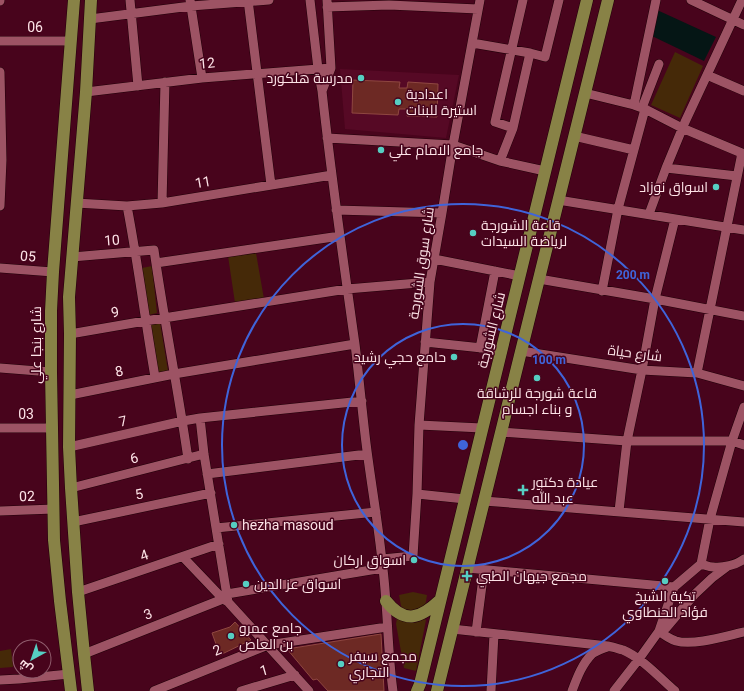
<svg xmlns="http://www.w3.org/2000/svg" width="744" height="691" font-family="Roboto,Cairo,sans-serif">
  <rect width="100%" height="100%" fill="#48041c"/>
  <path fill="#560925" d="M340,69L459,75L446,138L345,129Z"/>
  <path fill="#452908" d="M675,52L703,66L680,118L651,105Z
    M256,253L264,299L235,303L228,256Z
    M152,266L157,313L148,315L142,268Z
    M160,323L168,371L158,373L150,324Z
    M413,592L427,595L425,607L417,612L406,610L401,606L399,595Z
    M397,618C408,623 413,625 424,619L426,620L416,671L404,668L396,624Z
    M11,649L13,667L0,668V651Z"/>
  <path fill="#051615" d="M657,10L716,37L704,61L652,36Z"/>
  <path fill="#6d2924" stroke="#8f4741" d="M353,80L400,82L399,88H407L408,82L438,84L437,117L407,116V109H399L398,115L352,113Z
    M235,622L251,640L220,655L212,633L230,627Z
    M381,634L384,691H328L317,679L313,680L287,649Z"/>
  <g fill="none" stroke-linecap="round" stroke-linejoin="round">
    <g stroke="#210109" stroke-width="10">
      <path id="minor" d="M130,0L138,86
        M190,0L202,78
        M248,0L271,185
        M310,0L318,69L322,91C331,175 343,259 355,344C359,377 362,410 366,443C371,483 378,522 382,561C388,604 387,648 393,691
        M691,0L744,25
        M0,1V0
        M327,7L389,5L478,9
        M90,19L191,6L269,0
        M0,41H71
        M472,43L530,53
        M0,72L2,160L0,206
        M707,75L744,91
        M322,91L331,68L327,0
        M86,92L202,78L331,68
        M585,93L634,105L645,109L682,128L744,154
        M634,105L656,0
        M642,108L659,64
        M513,128L495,122L523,0
        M574,136L634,150
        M327,138L453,145L500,161L545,171
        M500,161L513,128L530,53L545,57L559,0
        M666,168L737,176
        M558,200L744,230
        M76,203L127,206L162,203L332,175
        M162,203L165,82
        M127,206C138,263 145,320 155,377
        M336,210L442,213
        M649,214L666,168L685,122L742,0
        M72,257L154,250C164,320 178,389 188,459
        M434,259L520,276
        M156,263L340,236
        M0,268L53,272
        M539,279L655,299L744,316
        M602,291L618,209L645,109
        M70,334L145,321L347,289L430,282
        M425,342L501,350
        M480,348L495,271
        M521,351L642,370L697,373L744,386
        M0,368L51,372
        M697,373L742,153
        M70,395L174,374L355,344
        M200,418L204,454L228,602
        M419,425L482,428
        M0,428H51
        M501,432L627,441H732L744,445
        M69,447L183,421L200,418L362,401
        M207,474L367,454
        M71,488L204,454
        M417,494L465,499
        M484,501L744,522
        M0,511L54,509
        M619,511L627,441L642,370L655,299L675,219
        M73,522L211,493
        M216,528L376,512
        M183,557L223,599L228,602L309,691
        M382,559L413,556L417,494L419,425L430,282L442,213L453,145L480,0
        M701,564L710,519L732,441L744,407
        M467,568L674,587
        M78,592L219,544
        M227,594L383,568
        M452,629L608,646C613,647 619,649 623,650C642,658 660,678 675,691
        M659,631L666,628L694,595L712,578L728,566
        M659,631C664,635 670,639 676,641C694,646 726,636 744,632
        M476,632L484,570
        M84,654L223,599
        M0,680L19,679L69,674
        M154,691L268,645L387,627
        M241,691L295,675
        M491,691L494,634
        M572,691C577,678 582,664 592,654C596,651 602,649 607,647
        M614,691L639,659L659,631L674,587L701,564C705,565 709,567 713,567C723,568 736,565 744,559"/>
    </g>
    <g stroke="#210109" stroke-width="13">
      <path id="major" d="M386,601C405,625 421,618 440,600
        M71,691L60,601L54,540L51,372V311L53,272L74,0
        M88,691L84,654L78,592L71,488L69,447L70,334L69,297L86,92L91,0
        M417,691L420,684L587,0
        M437,691L608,0"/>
    </g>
    <use href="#minor" stroke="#9d5364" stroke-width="9"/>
    <use href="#major" stroke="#888246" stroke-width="12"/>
  </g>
  <g fill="none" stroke="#3f64da" stroke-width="2">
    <circle cx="463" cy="445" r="121"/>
    <circle cx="463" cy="445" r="241"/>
  </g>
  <g fill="#56cec2" stroke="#48041c" stroke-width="1.5">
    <circle cx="361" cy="78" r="4"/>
    <circle cx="398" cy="102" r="4"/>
    <circle cx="381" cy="150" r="4"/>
    <circle cx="716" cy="187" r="4"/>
    <circle cx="473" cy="233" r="4"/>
    <circle cx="454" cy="357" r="4"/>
    <circle cx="537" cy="378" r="4"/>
    <path d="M521 484h4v4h4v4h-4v4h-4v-4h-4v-4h4z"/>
    <circle cx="234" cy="525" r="4"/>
    <circle cx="414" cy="560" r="4"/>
    <path d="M465 570h4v4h4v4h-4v4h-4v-4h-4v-4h4z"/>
    <circle cx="665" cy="581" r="4"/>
    <circle cx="246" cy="584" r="4"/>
    <circle cx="231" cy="636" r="4"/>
    <circle cx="341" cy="664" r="4"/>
  </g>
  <g text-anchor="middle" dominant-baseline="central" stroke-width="3" stroke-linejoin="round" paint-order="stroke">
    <g font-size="14" fill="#fde3e7" stroke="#48041c">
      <text x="35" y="27">06</text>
      <text transform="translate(207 63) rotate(-5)">12</text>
      <text transform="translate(203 182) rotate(-10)">11</text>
      <text transform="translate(112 240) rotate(-4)">10</text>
      <text transform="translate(28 256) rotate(4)">05</text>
      <text transform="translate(421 263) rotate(-82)">شارع سوق الشورجة</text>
      <text transform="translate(115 312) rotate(-10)">9</text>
      <text transform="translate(491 330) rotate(-76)">شارع الشورجة</text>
      <text transform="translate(36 345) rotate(-90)">شارع بنجا علي</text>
      <text transform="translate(635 353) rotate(7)">شارع حياة</text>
      <text transform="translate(119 371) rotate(-12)">8</text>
      <text x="26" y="414">03</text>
      <text transform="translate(123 421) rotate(-13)">7</text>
      <text transform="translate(134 458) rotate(-14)">6</text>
      <text transform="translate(139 494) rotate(-12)">5</text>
      <text transform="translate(27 496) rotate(-2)">02</text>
      <text transform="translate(144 555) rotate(-19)">4</text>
      <text transform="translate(148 614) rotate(-21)">3</text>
      <text transform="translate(217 650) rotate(-22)">2</text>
      <text transform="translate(264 670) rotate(-16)">1</text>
    </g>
    <g font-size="14" fill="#fde3e7" stroke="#48041c" text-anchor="start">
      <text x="353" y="78" text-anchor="end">مدرسة هلكورد</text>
      <text x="406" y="94">اعدادية<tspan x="406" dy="16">استيرة للبنات</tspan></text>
      <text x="389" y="150">جامع الامام علي</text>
      <text x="708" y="187" text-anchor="end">اسواق نوزاد</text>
      <text x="481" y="225">قاعة الشورجة<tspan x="481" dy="16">لرياضة السيدات</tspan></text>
      <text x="446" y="357" text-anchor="end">حامع حجي رشيد</text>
      <text x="537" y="393" text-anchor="middle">قاعة شورجة للرشاقة<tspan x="537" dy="16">و بناء اجسام</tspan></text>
      <text x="532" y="482">عيادة دكتور<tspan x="532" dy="16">عبد الله</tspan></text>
      <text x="242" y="525">hezha masoud</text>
      <text x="406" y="560" text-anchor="end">اسواق اركان</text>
      <text x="476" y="576">مجمع جيهان الطبي</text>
      <text x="254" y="584">اسواق عز الدين</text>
      <text x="665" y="596" text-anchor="middle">تكية الشيخ<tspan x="665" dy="16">فؤاد الحنطاوي</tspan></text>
      <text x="239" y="628">جامع عمرو<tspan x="239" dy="16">بن العاص</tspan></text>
      <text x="349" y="656">مجمع سيفر<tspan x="349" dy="16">التجاري</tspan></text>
    </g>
  </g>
  <circle cx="463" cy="445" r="6" fill="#3f64da" stroke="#48041c" stroke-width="2"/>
  <g font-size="12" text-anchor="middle" font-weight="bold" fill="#3f64da" stroke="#48041c" stroke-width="3" stroke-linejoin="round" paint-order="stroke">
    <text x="633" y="279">200 m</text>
    <text x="549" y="364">100 m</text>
  </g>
  <g transform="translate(32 659) rotate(220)"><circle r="19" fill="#48041c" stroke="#905d6d"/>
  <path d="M0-3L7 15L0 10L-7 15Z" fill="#56cec2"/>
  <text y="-6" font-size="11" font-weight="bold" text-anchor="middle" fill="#fde3e7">ش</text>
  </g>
</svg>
